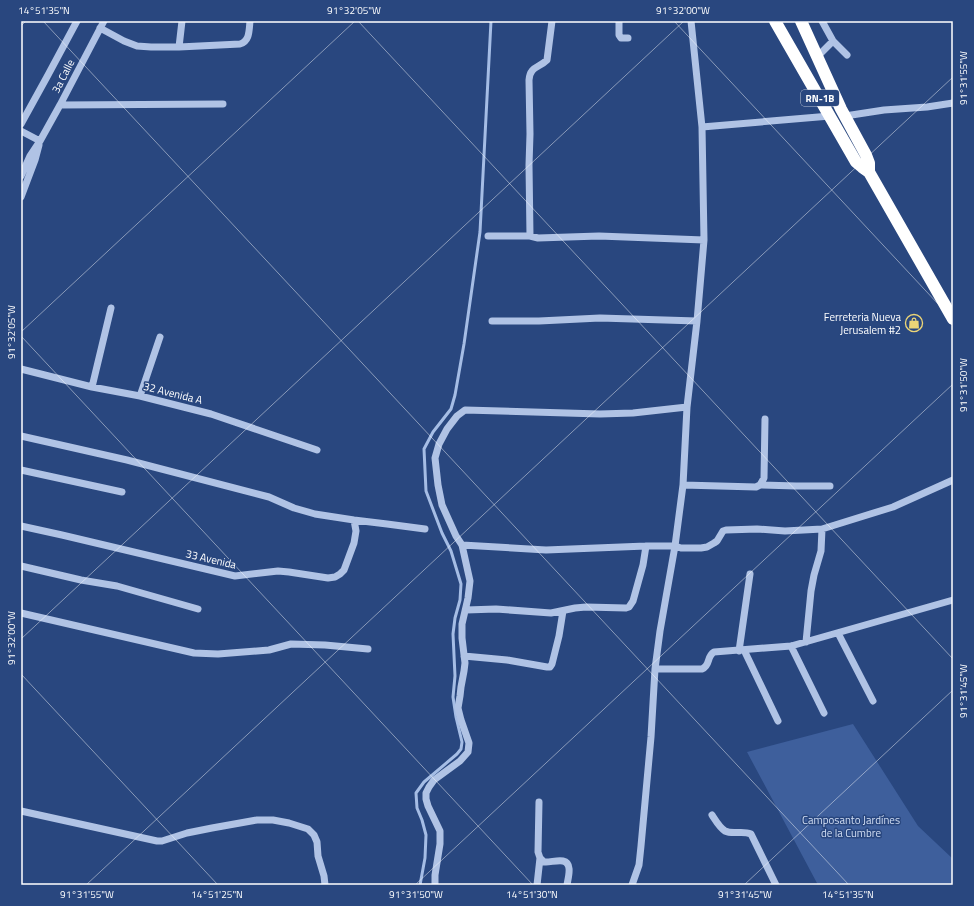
<svg xmlns="http://www.w3.org/2000/svg" width="974" height="906" font-family="'Titillium Web',sans-serif">
  <rect width="100%" height="100%" fill="#29477f"/>
  <path fill="#3e5f9c" d="M853,724L918,826L953,859V885H818L747,752Z"/>
  <g fill="none" stroke-linecap="round" stroke-linejoin="round">
    <path stroke="#a5bde5" stroke-width="3" d="M420,885L425,858L426,835L422,820L417,808L416,793L424,782L457,754L461,749L462,742L456,717L453,697L455,676L453,634L455,618L460,600L461,584L451,551L442,533L426,491L424,449L433,432L451,409L455,395L464,344L480,232L491,21"/>
    <path stroke="#b0c3e5" stroke-width="7" d="M619,21V35L621,38H628
      M822,21L833,41L847,55
      M100,28L124,41L137,46L151,47H179L240,44C250,41 249,30 250,21
      M179,47L182,21
      M818,56L833,41
      M60,105L223,104
      M845,116L884,110L927,107L953,103
      M21,124L48,75L77,21
      M702,127L830,116
      M21,131L40,141
      M21,176L30,156L40,141L60,105L104,21
      M21,197L35,160L39,145
      M488,236H530L538,238L599,236L704,240
      M530,236L529,165L530,134L529,80C530,66 539,68 547,60L552,21
      M492,321H539L600,318L697,321
      M21,369L92,387L140,396L211,414L317,450
      M92,387L111,308
      M140,396L160,337
      M21,436L127,460L269,497L294,508L315,514L354,520L387,524L425,529
      M21,470L122,492
      M683,485L756,487L760,485L796,486H830
      M760,485L764,478L765,419
      M21,526L62,535L235,576L278,571L289,572L328,578L335,577L340,574L344,570L354,543L356,531L354,520
      M462,545L546,550L646,546H675L681,548H701L707,547L714,543L717,541L723,531L726,530L757,529L785,531L822,529L893,507L953,480
      M21,566L81,580L117,586L198,609
      M466,610L496,609L551,613L575,608L586,607L626,608L629,607L633,601L643,565L646,546
      M21,613L194,653L218,654L269,650L291,644L325,645L368,649
      M838,633L873,701
      M806,642L811,591L814,575L821,551L822,529
      M791,646L824,713
      M744,650L778,721
      M739,651L750,574
      M464,656L507,660L547,667H550L552,664L559,636L563,611
      M655,669H702C711,665 706,657 714,652L791,646L953,600
      M21,811L157,841H162L187,833L212,828L257,820H273L289,823L308,829L314,835L317,842L318,856L324,876L325,885
      M712,815C716,821 719,827 725,831C733,835 742,830 751,834L776,885
      M540,858L544,862H546C551,862 558,860 563,861C573,863 568,878 567,885
      M435,885V875L440,844V831L428,806L426,799V793L429,787L434,780L460,761L468,752L469,743L461,720L458,708L460,696L461,687L464,671L465,663L462,638V624L468,598L470,581L462,545L456,536L442,505L438,485L435,458L439,444L447,429L457,416L465,410L600,414L633,413L687,407
      M537,885L540,858L538,852L539,802
      M632,885L639,865L641,846L651,737L655,669L660,631L675,546L683,485L687,407L697,321L704,240L702,127L691,21"/>
    <path stroke="#fff" stroke-width="12" d="M775,21L856,162L862,167L869,172
      M801,21L841,109L866,155L869,163V172L953,319"/>
  </g>
  <path fill="none" stroke="#fff" stroke-width="1" stroke-opacity="0.45" d="M43,21L849,885M358,21L953,659M674,21L953,320M21,26L26,21M21,332L355,21M21,336L533,885M21,639L684,21M21,674L218,885M86,885L953,77M415,885L953,384M744,885L953,690"/>
  <defs>
    <g id="shop-ring" transform="scale(0.9)"><circle r="9.5" fill="#29477f" stroke="#ecd577" stroke-width="1.5"/><path d="M-5-2.5h2.3a2.7 3.5 0 0 1 5.4 0H5L5.5 6h-11ZM-1.5-2.5h3a1.5 2.3 0 0 0-3 0Z" fill="#ecd577"/></g>
  </defs>
  <g fill-rule="evenodd">
    <use href="#shop-ring" x="914" y="323"/>
  </g>
  <g text-anchor="middle" dominant-baseline="central" stroke-width="3" stroke-linejoin="round" paint-order="stroke">
    <rect fill="#29477f" stroke="#bfc8d9" stroke-width="1" x="801" y="90" width="38" height="16" rx="3"/>
    <g font-size="10" font-weight="bold" fill="#fff">
      <text x="820" y="98">RN-1B</text>
    </g>
    <g font-size="11" fill="#fff" stroke="#29477f">
      <text transform="translate(63 76) rotate(-63)">3a Calle</text>
      <text transform="translate(173 393) rotate(14)">32 Avenida A</text>
      <text transform="translate(211 559) rotate(13)">33 Avenida</text>
    </g>
    <g font-size="11" fill="#fff" stroke="#29477f" text-anchor="end">
      <text x="901" y="317">Ferreteria Nueva<tspan x="901" dy="13">Jerusalem #2</tspan></text>
    </g>
    <g font-size="11" fill="#d3dff4" stroke="#29477f">
      <text x="851" y="820">Camposanto Jardínes<tspan x="851" dy="13">de la Cumbre</tspan></text>
    </g>
  </g>
  <rect width="974" height="906" fill="none" stroke="#29477f" stroke-width="44"/>
  <rect x="22" y="22" width="930" height="862" fill="none" stroke="#fff" stroke-width="1.5"/>
  <g font-size="10" text-anchor="middle" fill="#fff">
    <text x="44" y="14">14°51'35"N</text>
    <text x="354" y="14">91°32'05"W</text>
    <text x="683" y="14">91°32'00"W</text>
    <text transform="translate(963 78) rotate(-90)" y="4">91°31'55"W</text>
    <text transform="translate(11 332) rotate(-90)" y="4">91°32'05"W</text>
    <text transform="translate(963 385) rotate(-90)" y="4">91°31'50"W</text>
    <text transform="translate(11 638) rotate(-90)" y="4">91°32'00"W</text>
    <text transform="translate(963 691) rotate(-90)" y="4">91°31'45"W</text>
    <text x="87" y="898">91°31'55"W</text>
    <text x="217" y="898">14°51'25"N</text>
    <text x="416" y="898">91°31'50"W</text>
    <text x="532" y="898">14°51'30"N</text>
    <text x="745" y="898">91°31'45"W</text>
    <text x="848" y="898">14°51'35"N</text>
  </g>
</svg>
